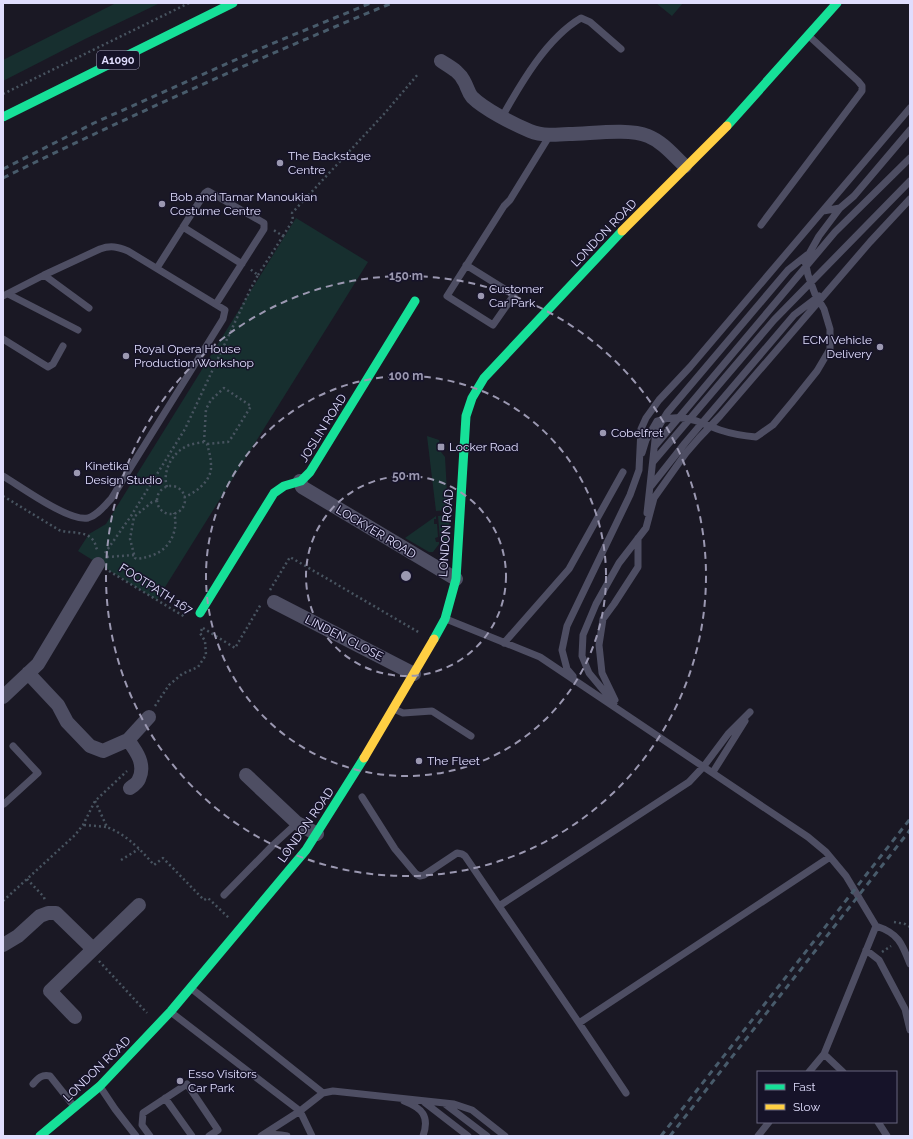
<svg xmlns="http://www.w3.org/2000/svg" width="913" height="1139" font-family="Raleway,sans-serif">
  <rect width="100%" height="100%" fill="#1a1824"/>
  <path fill="#172f2f" d="M116,3H160L85,39L3,81V60Z
    M656,3H683L672,16Z
    M296,218L368,262L157,600L78,551L89,534L106,524Z
    M427,436L439,440L441,452L445,457L448,510L436,511Z
    M449,515L450,535L448,545H442L440,539L438,516Z
    M436,516V519H434V524H437L438,537L435,538L436,542H439V544L433,552H429L405,538Z"/>
  <g fill="none" stroke-linecap="round" stroke-linejoin="round">
    <path stroke="#485460" stroke-width="2.5" stroke-dasharray="2 3" stroke-linecap="butt" d="M3,94L189,3
      M283,236L293,220L292,213L384,114L419,73
      M258,275L283,236L272,229
      M204,442L206,409L211,400L224,388L251,406L232,437L228,442L207,444
      M157 500a14 14 0 1 1 28 0a14 14 0 1 1-28 0Z
      M167,487C162,471 172,454 185,447C190,444 198,443 204,442L207,444C209,451 211,458 211,466C212,480 196,493 184,497
      M3,496L59,530C70,534 85,530 93,540C96,543 95,547 98,551
      M157,501L152,502L134,517L130,539L135,558L137,559C143,558 148,557 153,555C170,549 179,530 174,513
      M105,553L131,516L185,429L250,290L258,275L250,269
      M107,557L134,555
      M109,571L185,617
      M270,590L290,557L420,633
      M203,628L235,648L261,604
      M155,706L169,685L182,674L198,667L206,655L205,641L200,633L202,629
      M95,801L107,827C127,835 141,850 154,865L163,858L204,900L208,898L230,919
      M84,825L107,827
      M121,860L139,849
      M27,879L44,897L45,902
      M3,901L75,835L83,825L95,801L127,771
      M894,922L905,924L910,927
      M882,952L891,946
      M99,961L147,1013"/>
    <path stroke="#4e4e63" stroke-width="7" d="M502,117C521,83 547,38 581,18L590,22L621,49
      M823,211L840,208L854,196L910,130
      M761,225L862,91V86L858,81L809,36
      M183,227L205,193L208,191L264,223V229L216,304
      M466,265L514,295L493,325L447,296L504,206L510,200L550,135
      M157,268L183,227L242,264
      M44,275L89,308
      M8,294L78,330
      M3,296L44,275L100,249C111,245 118,247 128,251L225,310L223,319L111,499C104,506 98,515 88,518C69,522 20,486 3,476
      M3,339L48,367L53,364L63,346
      M655,446L835,232L910,158
      M642,453L646,440L657,421C672,416 687,417 702,423C708,425 714,428 720,430C732,434 744,436 756,437L773,425L793,401L817,371L830,349V329L824,309L815,294L808,275L805,261L819,236L840,208
      M653,462L774,320L910,181
      M651,486L685,443L794,315L819,296
      M647,513L656,431L667,413L788,270L807,255
      M446,619L540,657L808,837L826,852L846,876L876,926L824,1054L843,1072
      M504,643L569,569L623,472
      M573,676L567,669L562,650L567,626L630,495L639,470L641,429L646,418L659,400L690,367L910,108
      M615,700L602,673L599,645L603,619L614,604L638,567V538
      M614,703L589,673L582,656L583,635L596,604L619,563L646,528L654,498L686,453L699,438L720,416L870,242L910,199
      M394,709L403,713L432,711L471,736
      M750,712L728,734L704,766L689,782L499,906L579,1023L830,857
      M713,772L745,721
      M362,797L395,849L416,874L420,876L424,875L457,853L462,854L465,856L499,906
      M3,803L4,804L38,773L13,746
      M224,895L273,845L297,823
      M876,926C898,933 902,943 910,964
      M866,950L879,960L905,1009L910,1030
      M192,989L323,1093
      M172,1013L300,1111L312,1136
      M579,1023L626,1093
      M809,1072L824,1054
      M33,1084C38,1078 42,1074 50,1076L73,1105
      M101,1088L115,1109L136,1136
      M165,1098L192,1136
      M404,1101C422,1108 430,1116 423,1136
      M424,1102L468,1136
      M445,1104L487,1136
      M878,1122L887,1136
      M150,1136L142,1125L143,1113L187,1084L218,1130L209,1136
      M261,1136L300,1111L323,1093L333,1091L454,1104L472,1110L505,1136
      M264,1136C272,1134 279,1134 287,1136
      M758,1136L769,1122"/>
    <path stroke="#4e4e63" stroke-width="14" d="M441,61C450,67 459,71 464,81C467,86 468,92 472,97C484,109 513,124 530,131C542,136 556,135 569,134C590,134 628,128 648,136C663,142 674,156 685,166
      M300,481L302,487L456,579
      M274,602L414,674
      M28,673L58,705L67,722L90,746L103,751L128,740L149,717
      M3,697L38,664L98,564
      M128,740C136,751 146,764 139,779C138,782 133,786 130,788
      M246,775L297,823L317,834
      M3,945L18,936L40,916L48,913H56L93,949
      M75,1017L50,991L139,905"/>
    <path stroke="#16e098" stroke-width="9" d="M3,117L233,3
      M727,126L837,3
      M200,613L274,493L284,486L301,481L310,472L415,301
      M434,639L445,619L456,579L466,416L472,398L484,378L622,231
      M40,1136L100,1086L171,1011L306,850L364,758"/>
    <path stroke="#ffcf43" stroke-width="9" d="M622,231L727,126
      M364,758L434,639"/>
    <path stroke="#485b6b" stroke-width="3" stroke-dasharray="6 5" stroke-linecap="butt" d="M3,169L94,123L271,44L371,3
      M3,178C131,115 261,57 392,3
      M661,1136L910,819
      M670,1136L910,830"/>
  </g>
  <g fill="none" stroke="#9b98b1" stroke-width="2" stroke-dasharray="7 5">
    <circle cx="406" cy="576" r="100"/>
    <circle cx="406" cy="576" r="200"/>
    <circle cx="406" cy="576" r="300"/>
  </g>
  <g fill="#9b98b1" stroke="#161329" stroke-width="1.5">
    <circle cx="280" cy="163" r="4"/>
    <circle cx="162" cy="204" r="4"/>
    <circle cx="481" cy="296" r="4"/>
    <circle cx="880" cy="347" r="4"/>
    <circle cx="126" cy="356" r="4"/>
    <circle cx="603" cy="433" r="4"/>
    <rect x="437" y="443" width="8" height="8" rx="2"/>
    <circle cx="77" cy="473" r="4"/>
    <circle cx="419" cy="761" r="4"/>
    <circle cx="180" cy="1081" r="4"/>
  </g>
  <g text-anchor="middle" dominant-baseline="central" stroke-width="3" stroke-linejoin="round" paint-order="stroke">
    <rect fill="#161329" stroke="#a3a0bd" stroke-width="1" x="97" y="51" width="42" height="18" rx="3"/>
    <g font-size="11" font-weight="bold" fill="#e0ddfd">
      <text x="118" y="60">A1090</text>
    </g>
    <g font-size="12" fill="#e0ddfd" stroke="#161329" text-anchor="start">
      <text x="288" y="156">The Backstage<tspan x="288" dy="14">Centre</tspan></text>
      <text x="170" y="197">Bob and Tamar Manoukian<tspan x="170" dy="14">Costume Centre</tspan></text>
      <text x="489" y="289">Customer<tspan x="489" dy="14">Car Park</tspan></text>
      <text x="872" y="340" text-anchor="end">ECM Vehicle<tspan x="872" dy="14">Delivery</tspan></text>
      <text x="134" y="349">Royal Opera House<tspan x="134" dy="14">Production Workshop</tspan></text>
      <text x="611" y="433">Cobelfret</text>
      <text x="449" y="447">Locker Road</text>
      <text x="85" y="466">Kinetika<tspan x="85" dy="14">Design Studio</tspan></text>
      <text x="427" y="761">The Fleet</text>
      <text x="188" y="1074">Esso Visitors<tspan x="188" dy="14">Car Park</tspan></text>
    </g>
    <g font-size="12" fill="#e0ddfd" stroke="#161329">
      <text transform="translate(604 233) rotate(-46)">LONDON ROAD</text>
      <text transform="translate(323 428) rotate(-58)">JOSLIN ROAD</text>
      <text transform="translate(376 532) rotate(31)">LOCKYER ROAD</text>
      <text transform="translate(446 533) rotate(-86)">LONDON ROAD</text>
      <text transform="translate(156 589) rotate(32)">FOOTPATH 167</text>
      <text transform="translate(344 638) rotate(27)">LINDEN CLOSE</text>
      <text transform="translate(306 825) rotate(-55)">LONDON ROAD</text>
      <text transform="translate(97 1069) rotate(-44)">LONDON ROAD</text>
    </g>
  </g>
  <circle cx="406" cy="576" r="6" fill="#9b98b1" stroke="#161329" stroke-width="2"/>
  <g font-size="12" text-anchor="middle" font-weight="bold" fill="#9b98b1" stroke="#161329" stroke-width="3" stroke-linejoin="round" paint-order="stroke">
    <text x="406" y="280">150 m</text>
    <text x="406" y="380">100 m</text>
    <text x="406" y="480">50 m</text>
  </g>
  <rect width="913" height="1139" fill="none" stroke="#e0ddfd" stroke-width="8"/>
  <rect x="757" y="1071" width="140" height="52" fill="#161329" stroke="#67647e"/>
  <rect x="765" y="1084" width="20" height="6" fill="#16e098" stroke="#67647e"/>
  <text x="793" y="1091" font-size="12" fill="#e0ddfd">Fast</text>
  <rect x="765" y="1104" width="20" height="6" fill="#ffcf43" stroke="#67647e"/>
  <text x="793" y="1111" font-size="12" fill="#e0ddfd">Slow</text>
</svg>
